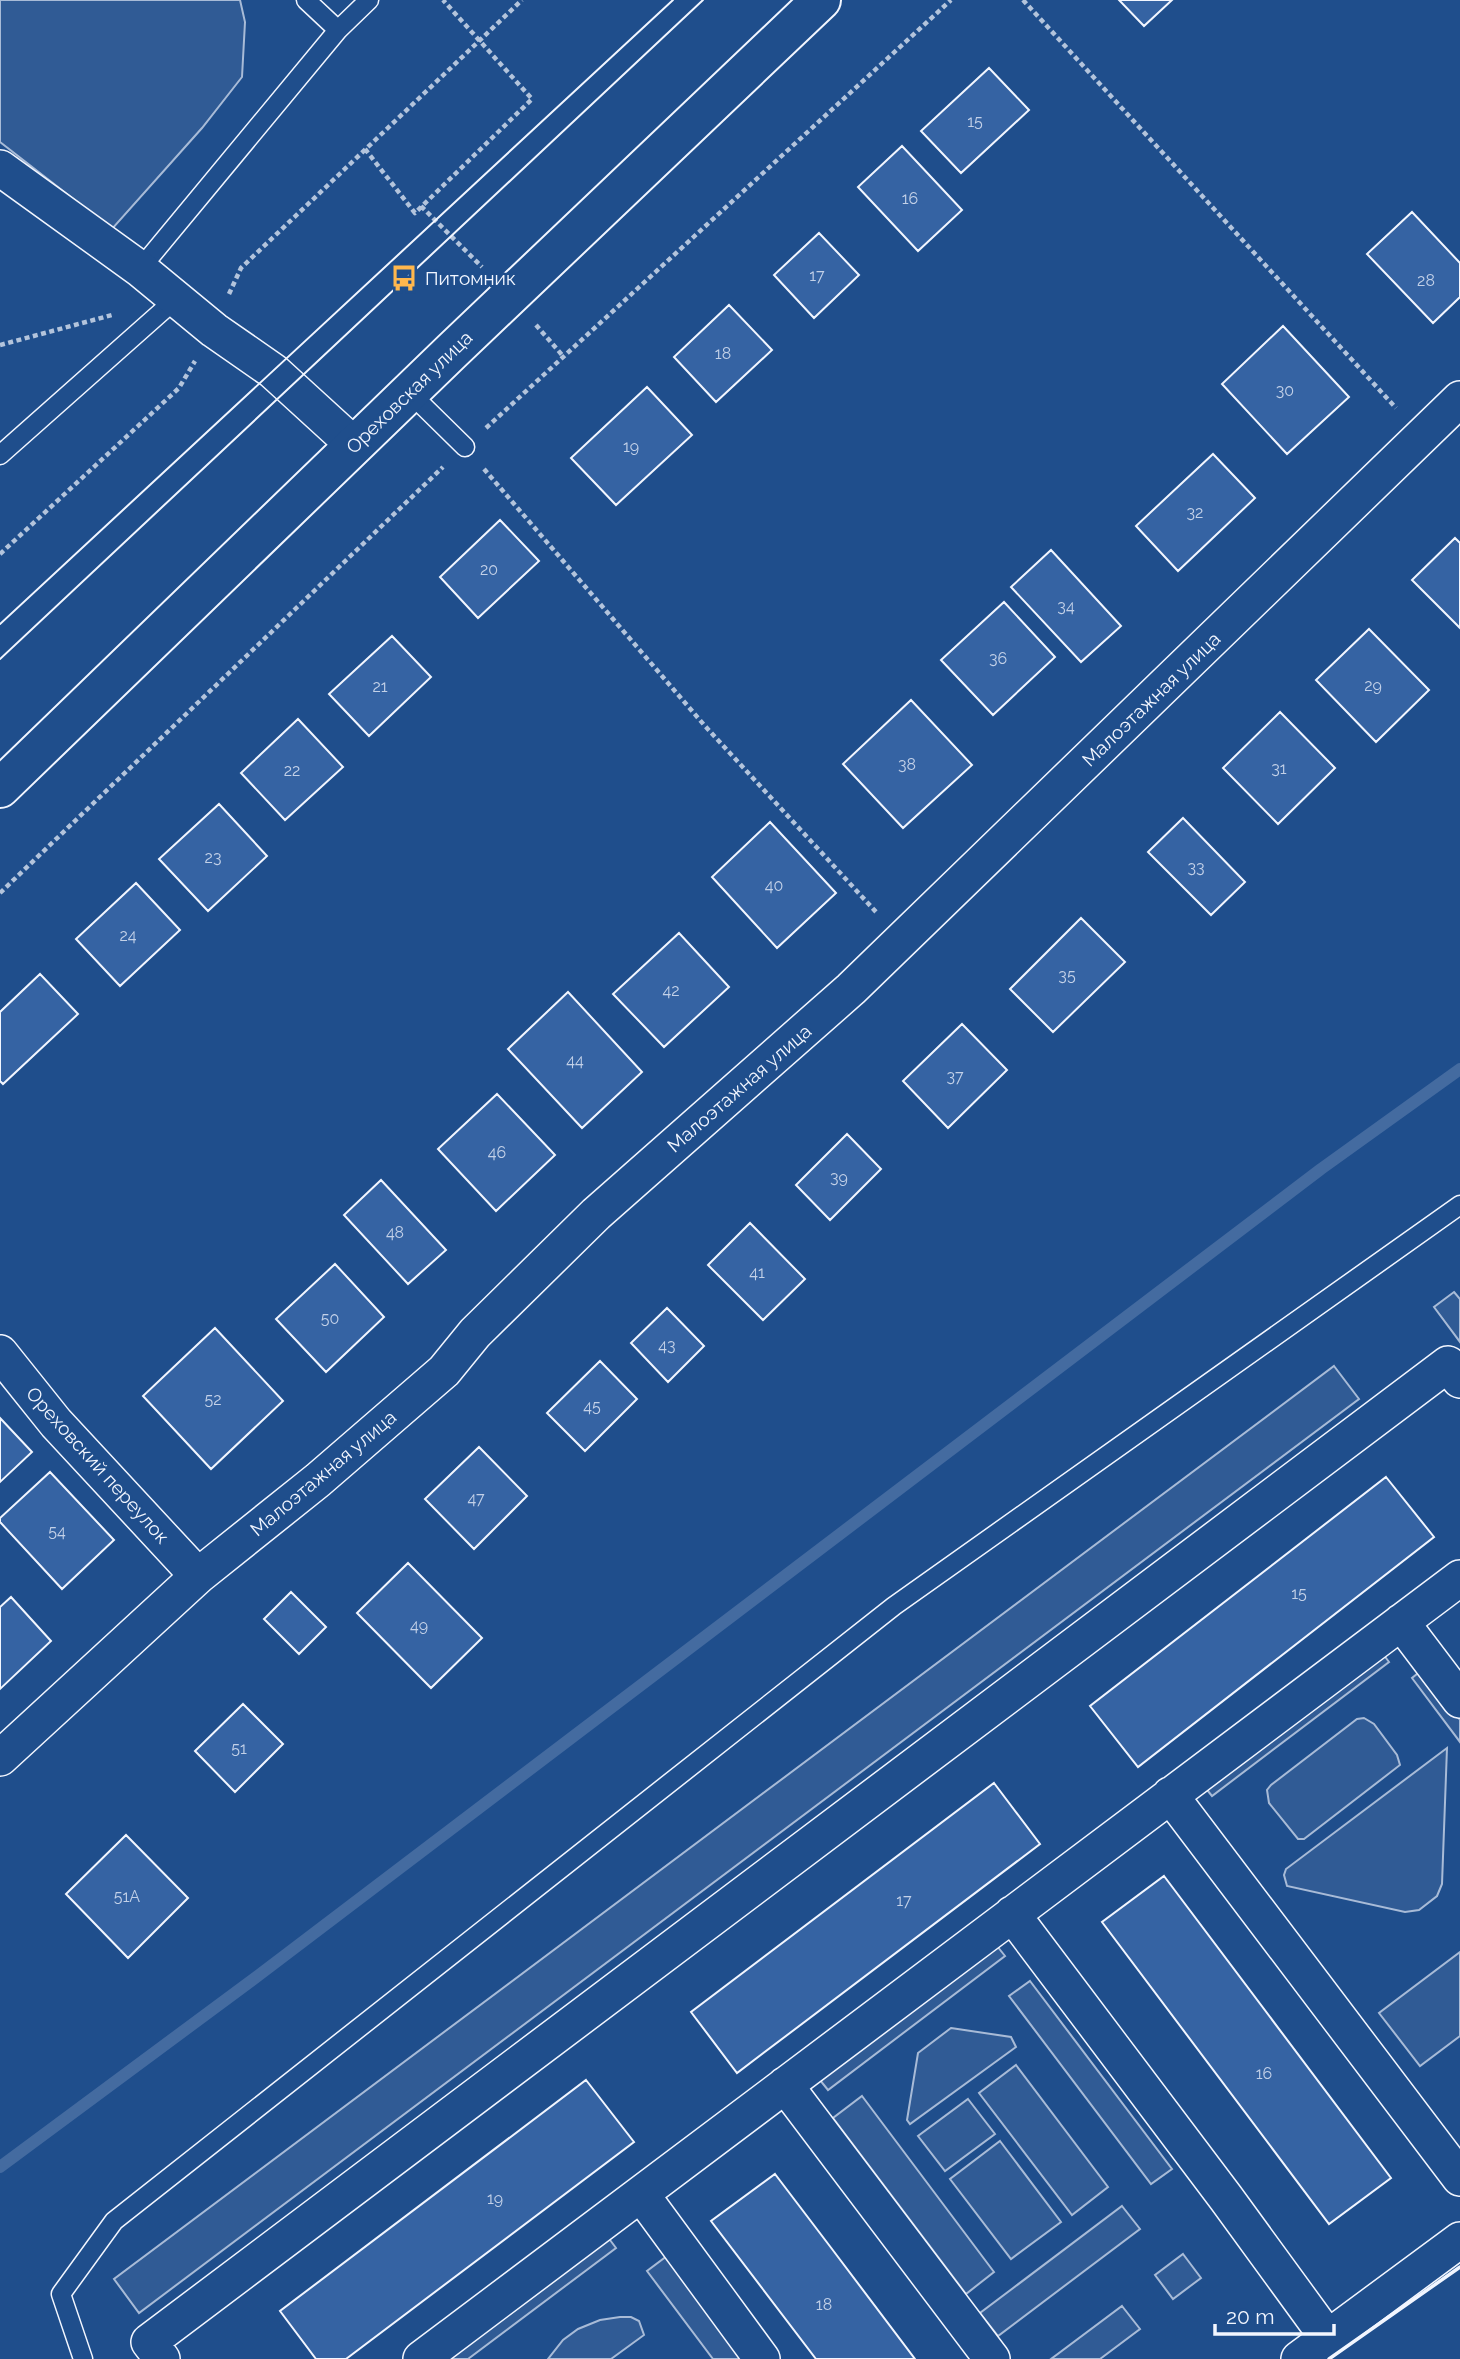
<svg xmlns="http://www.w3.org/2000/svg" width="1460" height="2359" font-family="Raleway,sans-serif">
  <rect width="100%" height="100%" fill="#1f4e8c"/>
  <path fill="#305b95" stroke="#a8bbd7" stroke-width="2" d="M0,0H240L245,22L242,77L202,128L112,229L0,142Z
    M1454,1292L1460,1299V1342L1434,1307Z
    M1334,1366L1359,1399L139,2313L114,2279Z
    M1377,1646L1389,1662L1212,1796L1199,1780Z
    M1422,1670L1460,1720V1742L1412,1678Z
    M1364,1718L1374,1724L1397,1755L1400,1765L1304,1839H1298L1269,1803L1267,1790L1271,1785L1357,1719Z
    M1447,1748L1442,1884L1437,1896L1419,1910L1405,1912L1287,1886L1284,1875L1286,1869Z
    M993,1941L1005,1956L828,2090L815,2074Z
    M1460,1952V2036L1420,2066L1379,2013Z
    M1030,1981L1172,2169L1151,2184L1009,1996Z
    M951,2028L1011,2037L1016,2047L910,2124L907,2120L918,2053Z
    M1016,2065L1108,2187L1072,2215L979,2093Z
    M862,2096L994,2272L966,2294L833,2118Z
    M968,2099L995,2134L945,2171L918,2136Z
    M1000,2141L1061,2222L1011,2259L950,2179Z
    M1122,2206L1140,2229L998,2336L980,2313Z
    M604,2232L616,2248L468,2359H435Z
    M1183,2254L1201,2278L1173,2299L1155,2275Z
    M667,2256L745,2359H713L647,2271Z
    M1122,2306L1140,2329L1100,2359H1051Z
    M620,2317H631L639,2321L644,2335L611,2359H548L563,2340L578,2329L600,2320Z"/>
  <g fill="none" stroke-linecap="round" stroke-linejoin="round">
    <path stroke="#446ba0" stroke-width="12" d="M0,2167L259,1975L1321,1169L1460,1069"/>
  </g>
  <path fill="#3563a3" stroke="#f2f6ff" stroke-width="2" d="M1119,0H1172L1144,26Z
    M989,68L1029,110L961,173L921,131Z
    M902,146L962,210L918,251L858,187Z
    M1412,212L1460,263V297L1433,323L1367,254Z
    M819,233L859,275L814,318L774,275Z
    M729,305L772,350L716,402L674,357Z
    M1283,326L1349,397L1287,454L1222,384Z
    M647,387L692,435L616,505L571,458Z
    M1213,454L1255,498L1178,571L1136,526Z
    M500,520L539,561L478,618L440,577Z
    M1455,538L1460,543V628L1412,580Z
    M1051,550L1121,626L1081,662L1011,587Z
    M1004,602L1055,657L993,715L941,660Z
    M1369,629L1429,690L1376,742L1316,680Z
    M392,636L431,677L369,736L329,694Z
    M911,700L972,765L903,828L843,764Z
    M1280,712L1335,768L1278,824L1223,768Z
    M298,719L343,767L285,820L241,773Z
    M219,804L267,856L208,911L159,859Z
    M1183,818L1245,882L1211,915L1148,852Z
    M770,822L836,893L777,948L712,877Z
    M136,883L180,930L120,986L76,939Z
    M1081,918L1125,962L1053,1032L1010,989Z
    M679,933L729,987L664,1047L613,994Z
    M40,974L78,1014L3,1084L0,1081V1012Z
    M568,992L642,1072L582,1128L508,1049Z
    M962,1024L1007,1070L948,1128L903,1081Z
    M497,1094L555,1155L496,1211L438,1149Z
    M847,1134L881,1169L830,1220L796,1185Z
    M381,1180L446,1250L408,1284L344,1215Z
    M750,1223L805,1279L763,1320L708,1265Z
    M335,1264L384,1317L326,1372L276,1319Z
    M667,1308L704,1346L668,1382L631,1343Z
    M215,1328L283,1401L211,1469L143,1396Z
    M600,1361L637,1399L585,1451L547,1413Z
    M0,1418L32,1452L0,1482Z
    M479,1447L527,1496L474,1549L425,1499Z
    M50,1472L114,1540L62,1589L0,1522V1518Z
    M1386,1477L1434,1537L1138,1767L1090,1706Z
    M408,1563L482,1638L431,1688L357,1613Z
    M291,1592L326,1627L299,1654L264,1619Z
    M11,1597L51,1641L0,1689V1607Z
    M243,1704L283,1744L235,1792L195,1751Z
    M994,1783L1040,1844L737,2073L691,2012Z
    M126,1835L188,1898L128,1958L66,1894Z
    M1164,1876L1391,2178L1329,2224L1102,1922Z
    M586,2080L634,2142L346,2359H316L280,2311Z
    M775,2174L832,2249L915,2359H816L711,2221Z"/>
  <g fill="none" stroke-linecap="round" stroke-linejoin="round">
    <g stroke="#f2f6ff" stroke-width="21">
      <path id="service" d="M306,0L338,30
        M140,269L338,30L369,0
        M409,392L465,447
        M0,455L177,298
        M83,2359L61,2294L114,2221L894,1606L1460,1205"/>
    </g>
    <g stroke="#f2f6ff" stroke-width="38">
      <path id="minor" d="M0,168L140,269L214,330L273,371L354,445
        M0,1353L56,1423L198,1576
        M1401,1622L1460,1700
        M0,1758L198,1576L318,1480L444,1371L475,1333L596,1214L851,989L1460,399
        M1170,1795L1460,2178
        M1012,1914L1226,2198L1328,2338
        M785,2085L992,2359
        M641,2194L762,2359
        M162,2359L149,2342L1448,1364L1460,1380
        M421,2359L1460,1578
        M1299,2359L1460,2240"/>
    </g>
    <g stroke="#f2f6ff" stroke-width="42">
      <path id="primary" d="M0,788L452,351L821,0"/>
    </g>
    <path stroke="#b3c4dc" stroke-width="4.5" stroke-dasharray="5 3.5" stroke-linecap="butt" d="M1023,0L1396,408
      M365,149L415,213L532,99L443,0
      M421,206L482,267
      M229,294L241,268L522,0
      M536,325L563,356
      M0,345L112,315
      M486,428L951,0
      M484,469L705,726L877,913
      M0,554L179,388L195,361
      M0,893L443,467"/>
    <use href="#service" stroke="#1f4e8c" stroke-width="18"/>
    <use href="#minor" stroke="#1f4e8c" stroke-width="35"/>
    <use href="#primary" stroke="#1f4e8c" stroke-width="38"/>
    <path stroke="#f2f6ff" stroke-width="2" d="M0,624L673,0
      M0,659L703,0"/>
    <path stroke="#f2f6ff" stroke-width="3.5" d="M1329,2359L1460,2267"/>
  </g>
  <defs>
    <g id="bus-bare" transform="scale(2.1)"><path d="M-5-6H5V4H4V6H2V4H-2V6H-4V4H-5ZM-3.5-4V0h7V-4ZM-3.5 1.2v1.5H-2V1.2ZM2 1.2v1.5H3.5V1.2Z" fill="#ffb74d" stroke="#1f4e8c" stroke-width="2.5" paint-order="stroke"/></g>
  </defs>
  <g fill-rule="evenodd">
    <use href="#bus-bare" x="404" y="278"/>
  </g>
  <g text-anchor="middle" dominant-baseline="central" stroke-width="5" stroke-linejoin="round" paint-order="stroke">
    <g font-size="16" fill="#c3d1e8">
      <text x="975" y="121">15</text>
      <text x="910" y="198">16</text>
      <text x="817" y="275">17</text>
      <text x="1426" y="280">28</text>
      <text x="723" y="353">18</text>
      <text x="1285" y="390">30</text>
      <text x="631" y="446">19</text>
      <text x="1195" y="512">32</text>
      <text x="489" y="569">20</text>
      <text x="1066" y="606">34</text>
      <text x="998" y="658">36</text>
      <text x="1373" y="685">29</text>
      <text x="380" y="686">21</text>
      <text x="907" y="764">38</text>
      <text x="1279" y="768">31</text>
      <text x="292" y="770">22</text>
      <text x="213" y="857">23</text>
      <text x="1196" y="867">33</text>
      <text x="774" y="885">40</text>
      <text x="128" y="935">24</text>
      <text x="1067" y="975">35</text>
      <text x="671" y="990">42</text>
      <text x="575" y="1060">44</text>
      <text x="955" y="1076">37</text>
      <text x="497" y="1152">46</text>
      <text x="839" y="1177">39</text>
      <text x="395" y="1232">48</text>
      <text x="757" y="1272">41</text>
      <text x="330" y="1318">50</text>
      <text x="667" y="1345">43</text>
      <text x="213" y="1399">52</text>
      <text x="592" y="1406">45</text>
      <text x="476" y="1498">47</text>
      <text x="57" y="1531">54</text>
      <text x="1299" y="1593">15</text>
      <text x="419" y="1625">49</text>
      <text x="239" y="1748">51</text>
      <text x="127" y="1896">51А</text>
      <text x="904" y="1900">17</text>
      <text x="1264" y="2073">16</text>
      <text x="495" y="2198">19</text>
      <text x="824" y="2304">18</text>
    </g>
    <g font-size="19" fill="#f2f6ff" stroke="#1f4e8c" text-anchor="start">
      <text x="425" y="278">Питомник</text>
    </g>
    <g font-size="19" fill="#f2f6ff" stroke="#1f4e8c">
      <text transform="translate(409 392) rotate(-44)">Ореховская улица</text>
      <text transform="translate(1151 699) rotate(-44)">Малоэтажная улица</text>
      <text transform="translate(739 1088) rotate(-41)">Малоэтажная улица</text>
      <text transform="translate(98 1465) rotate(48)">Ореховский переулок</text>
      <text transform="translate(323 1473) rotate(-40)">Малоэтажная улица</text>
    </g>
  </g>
  <path d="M1215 2324v10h119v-10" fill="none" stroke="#f2f6ff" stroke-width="3.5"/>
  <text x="1226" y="2324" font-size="21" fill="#f2f6ff" stroke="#1f4e8c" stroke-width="5" paint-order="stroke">20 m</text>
</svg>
